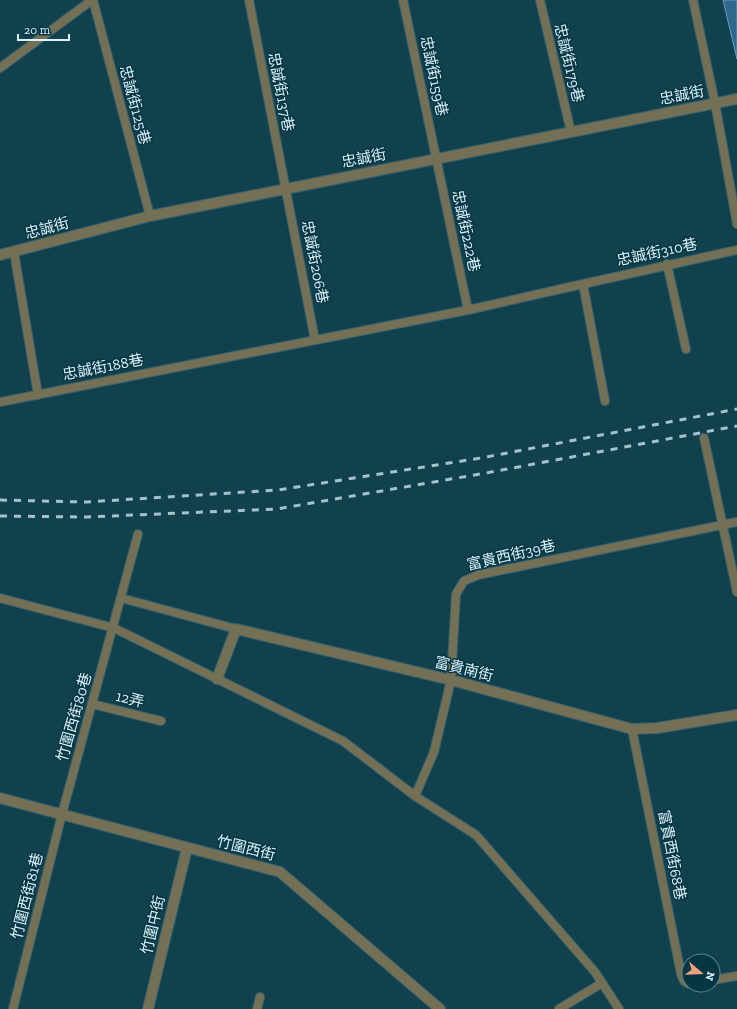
<svg xmlns="http://www.w3.org/2000/svg" width="737" height="1009" font-family="'Zilla Slab','Noto Sans TC',serif">
  <rect width="100%" height="100%" fill="#12414e"/>
  <path fill="#31678b" stroke="#619ec9" d="M723,0H737V59Z"/>
  <g fill="none" stroke-linecap="round" stroke-linejoin="round">
    <g stroke="#36616d" stroke-width="10">
      <path id="lane" d="M93,0L150,216
        M249,0L315,340
        M403,0L468,310
        M540,0L571,132
        M693,0L715,103L737,224
        M0,68L92,0
        M14,252L38,395
        M667,264L686,349
        M583,284L737,250
        M0,402L468,310L583,284L605,401
        M704,438L737,592
        M0,598L114,628L343,741L415,796L476,835L595,972L619,1009
        M121,598L236,629
        M92,704L161,721
        M632,729L681,974L684,981L689,984
        M415,796L434,752L451,680L456,594L464,581L478,575L737,522
        M713,980L737,976
        M13,1009L62,814L138,534
        M257,1009L260,997
        M559,1009L602,983"/>
    </g>
    <g stroke="#36616d" stroke-width="12">
      <path id="street" d="M0,255L150,216L737,99
        M217,679L236,629L451,680L632,729L657,728L737,715
        M0,798L280,872L440,1009
        M148,1009L187,848"/>
    </g>
    <use href="#lane" stroke="#747055" stroke-width="8"/>
    <use href="#street" stroke="#747055" stroke-width="10"/>
    <path stroke="#a4c2cc" stroke-width="3" stroke-dasharray="7 7" stroke-linecap="butt" d="M0,500L86,502L278,490L481,458L737,409
      M0,516L87,517L277,509L486,473L737,426"/>
  </g>
  <g text-anchor="middle" dominant-baseline="central" stroke-width="3" stroke-linejoin="round" paint-order="stroke">
    <g font-size="15" fill="#dcf3fc" stroke="#043644">
      <text transform="translate(569 63) rotate(76)">忠誠街179巷</text>
      <text transform="translate(434 76) rotate(78)">忠誠街159巷</text>
      <text transform="translate(281 92) rotate(79)">忠誠街137巷</text>
      <text transform="translate(682 95) rotate(-11)">忠誠街</text>
      <text transform="translate(135 105) rotate(75)">忠誠街125巷</text>
      <text transform="translate(364 158) rotate(-11)">忠誠街</text>
      <text transform="translate(47 228) rotate(-15)">忠誠街</text>
      <text transform="translate(466 231) rotate(78)">忠誠街222巷</text>
      <text transform="translate(657 252) rotate(-12)">忠誠街310巷</text>
      <text transform="translate(315 262) rotate(79)">忠誠街206巷</text>
      <text transform="translate(103 367) rotate(-11)">忠誠街188巷</text>
      <text transform="translate(511 555) rotate(-13)">富貴西街39巷</text>
      <text transform="translate(464 669) rotate(14)">富貴南街</text>
      <text transform="translate(130 699) rotate(14)">12弄</text>
      <text transform="translate(74 717) rotate(-74)">竹圍西街80巷</text>
      <text transform="translate(246 848) rotate(14)">竹圍西街</text>
      <text transform="translate(672 855) rotate(79)">富貴西街68巷</text>
      <text transform="translate(27 896) rotate(-76)">竹圍西街81巷</text>
      <text transform="translate(153 925) rotate(-77)">竹圍中街</text>
    </g>
  </g>
  <g transform="translate(701 973) rotate(109)"><circle r="19" fill="#043644" stroke="#5a828e"/>
  <path d="M0-3L7 15L0 10L-7 15Z" fill="#f3a081"/>
  <text y="-6" font-size="11" font-weight="bold" text-anchor="middle" fill="#dcf3fc">N</text>
  </g>
  <path d="M18 34v6h51v-6" fill="none" stroke="#dcf3fc" stroke-width="2"/>
  <text x="24" y="34" font-size="12" fill="#dcf3fc" stroke="#043644" stroke-width="3" paint-order="stroke">20 m</text>
</svg>
